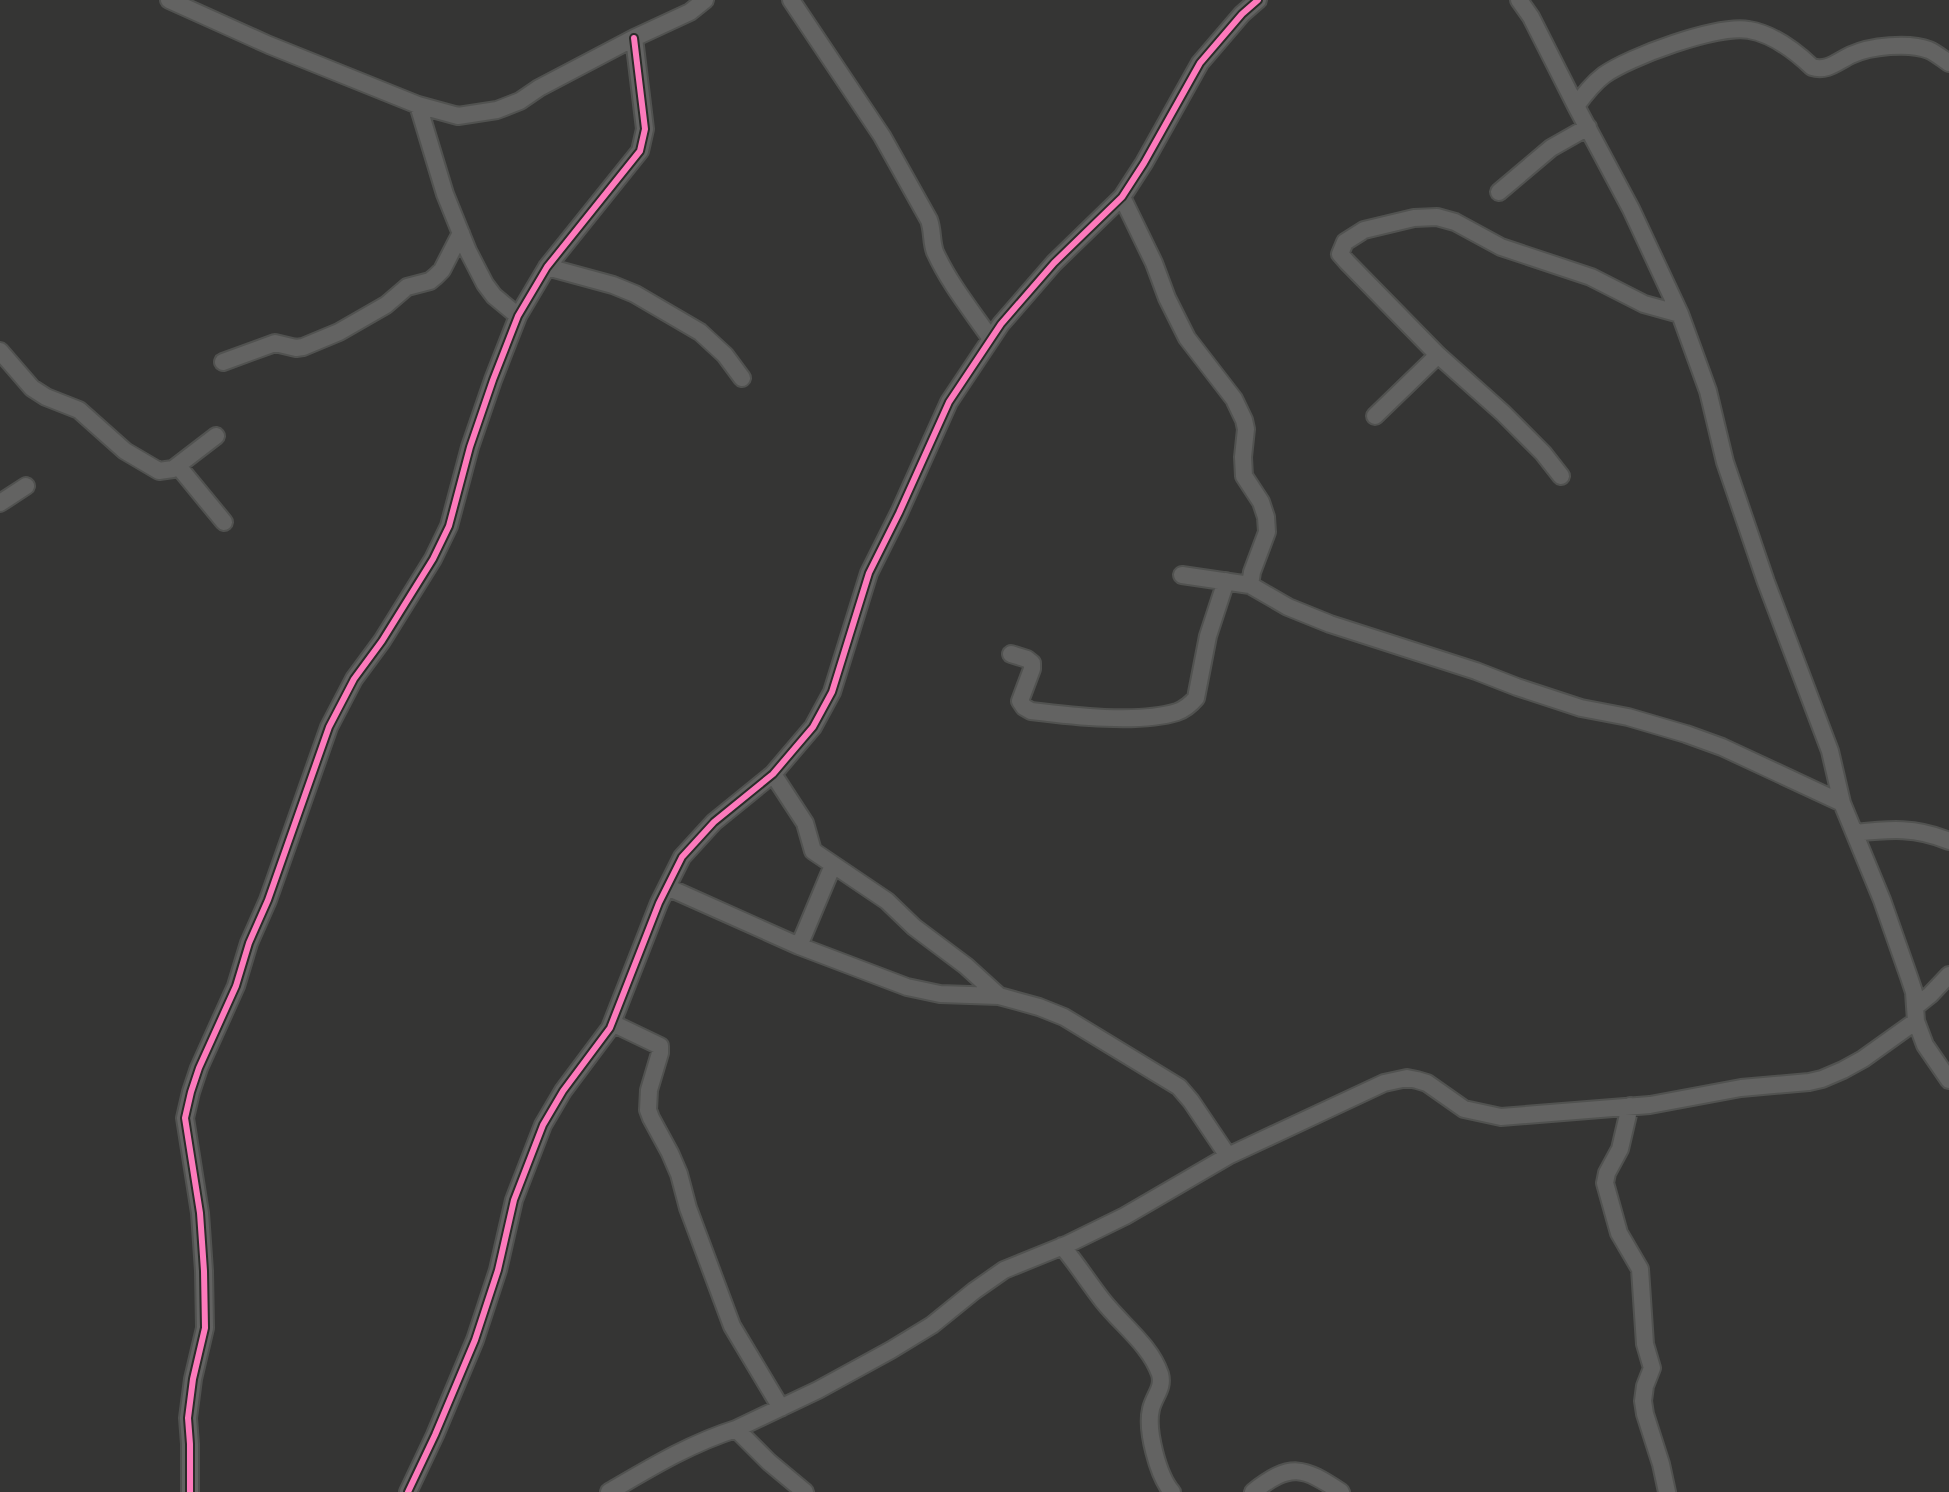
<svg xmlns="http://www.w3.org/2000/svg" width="1949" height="1492" font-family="'Golos Text',sans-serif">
  <rect width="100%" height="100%" fill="#353534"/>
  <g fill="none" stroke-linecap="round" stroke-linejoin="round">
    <g stroke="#515250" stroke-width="20">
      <path id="street" d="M169,0L269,45L418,105L458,116L497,110L520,101L539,88L634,38L690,12L705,0
        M791,0L882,136L929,220C933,231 931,241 935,252C949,283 971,310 991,339
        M1519,0L1531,17L1576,106L1631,209L1680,314L1708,391L1725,462L1766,582L1830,751L1842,803
        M418,105L445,194L468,251L485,284L494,296L518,316
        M1576,106C1584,95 1592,84 1604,75C1629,57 1718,24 1749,30C1773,34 1794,50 1812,67C1827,72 1838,61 1851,55C1870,46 1909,42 1929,50C1936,53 1943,59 1949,63
        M1499,192L1551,148L1588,127
        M1122,197L1154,263L1167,298L1187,338L1234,399L1244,420L1246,429L1243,457L1244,476L1261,502L1266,517L1267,532L1252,572L1250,585L1288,607L1330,624L1476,671L1517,687L1581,708L1628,717L1686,734L1722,747L1842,803L1882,900L1909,977L1914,992L1916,1021L1925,1045L1949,1080
        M547,267L613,285L635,294L700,332L725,355L742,378
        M0,351L32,388L46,397L79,410L125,451L159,471L173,469L216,436
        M223,362L275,343L296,348L303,347L339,332L386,305L407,287L430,281L436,276L442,270L461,233
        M1375,416L1438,355
        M178,466L224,522
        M1561,476L1543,453L1503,413L1438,355L1347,262L1340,254L1345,242L1364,230L1414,218L1437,217L1455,222L1501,247L1591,277L1644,304L1680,314
        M0,503L26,486
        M1182,575L1250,585
        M1011,654L1027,659L1032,663V669L1020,701L1024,707L1031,711C1071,716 1139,724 1177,712C1185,709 1191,704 1196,698L1208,636L1226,581
        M773,774L805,823L813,851L887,901L914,927L966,966L999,996
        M1855,833C1890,829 1916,827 1949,841
        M667,887L799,946L907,987L940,994L999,996L1039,1007L1064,1017L1179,1087L1191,1101L1228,1156
        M799,946L833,865
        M1915,1007L1930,995L1949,975
        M612,1023L660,1046V1053L649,1090L648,1110L651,1118L670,1153L679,1174L688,1208L732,1326L781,1408
        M1630,1106L1620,1149L1607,1173L1605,1183L1619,1233L1640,1269L1645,1344L1652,1368L1645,1386L1643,1401L1645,1414L1661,1464L1667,1492
        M1062,1246C1077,1264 1089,1283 1103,1301C1122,1325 1150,1345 1160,1374C1164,1388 1154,1396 1151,1409C1146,1430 1158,1476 1172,1492
        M736,1429L769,1462L805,1492
        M190,1492V1444L188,1418L193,1379L205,1328L204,1271L200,1213L185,1118L191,1092L199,1068L236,986L249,943L268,900L329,727L354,679L382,641L433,559L449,526L470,447L493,380L518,316L547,267L640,151L645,129L634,38
        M408,1492L435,1435L475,1340L498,1270L514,1200L543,1125L563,1091L610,1028L659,903L682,857L714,822L773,774L813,727L832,692L869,573L899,513L949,402L1001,324L1054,263L1122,197L1144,163L1200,63L1242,14L1258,0
        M609,1492C650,1468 691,1443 736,1429L818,1390L891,1350L932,1325L974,1291L1004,1270L1068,1244L1125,1216L1228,1156L1384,1083L1407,1078L1417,1080L1427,1083L1464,1109L1501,1117L1650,1105L1741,1088L1809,1082L1822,1079L1843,1070L1863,1059L1916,1021
        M1253,1492C1291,1462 1303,1467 1341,1492"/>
    </g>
    <use href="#street" stroke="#636362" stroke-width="16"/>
    <g stroke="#2b2c29" stroke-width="10">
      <path id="cycleway" d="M190,1492V1444L188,1418L193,1379L205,1328L204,1271L200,1213L185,1118L191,1092L199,1068L236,986L249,943L268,900L329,727L354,679L382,641L433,559L449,526L470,447L493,380L518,316L547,267L640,151L645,129L634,38
        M408,1492L435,1435L475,1340L498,1270L514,1200L543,1125L563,1091L610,1028L659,903L682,857L714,822L773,774L813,727L832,692L869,573L899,513L949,402L1001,324L1054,263L1122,197L1144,163L1200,63L1242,14L1258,0"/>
    </g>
    <use href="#cycleway" stroke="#fd7abc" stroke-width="6"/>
  </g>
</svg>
